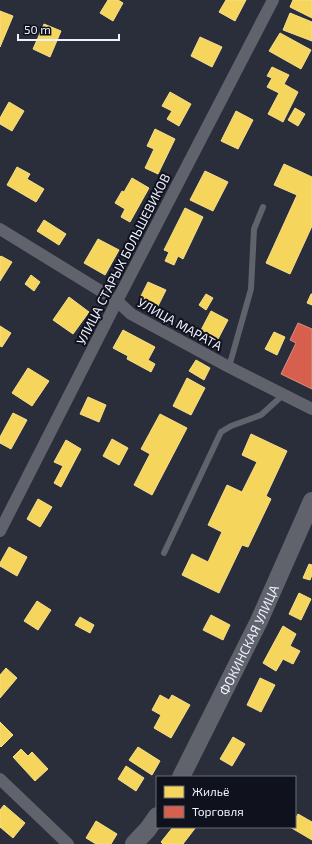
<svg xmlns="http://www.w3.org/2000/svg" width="312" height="844" font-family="'Exo 2',sans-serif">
  <rect width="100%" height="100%" fill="#2a2d3a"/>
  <path fill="#f6d55c" stroke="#f4de8d" d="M108,0H118L123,3L113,21L100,13Z
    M226,0H246L235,21L219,12Z
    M293,0H312V18L290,7Z
    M0,11L13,16L0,47Z
    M290,13L312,22V41L283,30Z
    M44,24L61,31L50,57L33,49Z
    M280,33L311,50L301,69L269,51Z
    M200,37L222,47L212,67L191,56Z
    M272,67L289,75L284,84L298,92L283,122L268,114L279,93L267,87L272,78L267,76Z
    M170,92L191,104L179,126L167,119L172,111L162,106Z
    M9,102L24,111L12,131L0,124V118Z
    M295,108L305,114L298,126L288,120Z
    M236,111L253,120L238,149L221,141Z
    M155,129L175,139L158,174L145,168L154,149L147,146Z
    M284,164L312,177V226L290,274L266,263L297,195L274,185Z
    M17,167L30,174L27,179L44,189L36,202L7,185Z
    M205,171L228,182L213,211L190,200Z
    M132,178L149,188L130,222L121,217L125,209L115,203L122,191L124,192Z
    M185,208L203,217L183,259L178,256L174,265L165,261L169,252L164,250Z
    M44,220L66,234L59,245L37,231Z
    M98,239L119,250L105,275L84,263Z
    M1,256L12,262L0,281V257Z
    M31,275L40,282L34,291L25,284Z
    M148,282L166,290L158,306L140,298Z
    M206,294L213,298L206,310L199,305Z
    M311,294H312V305L307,303Z
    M69,297L89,312L73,334L53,320Z
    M211,311L228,320L218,339L201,330Z
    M0,326L11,333L2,347L0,346Z
    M123,330L155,347L148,360L155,364L151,372L127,359L128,356L113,348Z
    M274,332L285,337L277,355L265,349Z
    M196,360L210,368L204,380L189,371Z
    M28,368L49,381L32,406L12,393Z
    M187,378L205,388L191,415L173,406Z
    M88,397L106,405L99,422L80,414Z
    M13,413L27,420L11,449L0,443V437Z
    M160,414L187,428L152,495L134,485L150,454L141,449Z
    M251,434L287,451L266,496L271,499L248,547L242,545L219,593L182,575L192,554L208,562L222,532L208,525L227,485L242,492L257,462L242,455Z
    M112,439L128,448L119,465L103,456Z
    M66,440L81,449L61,487L54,483L63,466L54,462Z
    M38,499L52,507L40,527L27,519Z
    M9,547L27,557L17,576L0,566V563Z
    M309,564L312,565V575L310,580L303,578Z
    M299,593L311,599L301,620L289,614Z
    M37,601L51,610L38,630L24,621Z
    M211,615L230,625L223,640L203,630Z
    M80,617L94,625L90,633L75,625Z
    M283,626L296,634L290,646L300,651L293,664L283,659L276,671L263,663Z
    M6,668L17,678L0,698V675Z
    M260,678L275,685L261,712L247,705Z
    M160,695L169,700L172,695L190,705L171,738L154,728L161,715L152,710Z
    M0,722L13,735L1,747L0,746Z
    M233,737L245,744L232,766L220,759Z
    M138,747L160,761L152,775L129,760Z
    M21,749L28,756L32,752L48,769L35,781L13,757Z
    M126,766L144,778L136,791L118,779Z
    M4,805L25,823L13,838L0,827V810Z
    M298,814L312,822V840L290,827H295V819Z
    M96,821L117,834L111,844H96L86,838Z
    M173,827H196L183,844H163L161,842Z"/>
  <path fill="#d6604d" stroke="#dd8c82" d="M298,323L312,329V389L281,374L296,343L290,340Z"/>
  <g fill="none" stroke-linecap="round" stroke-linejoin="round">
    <path stroke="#60636c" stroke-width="6" d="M229,367L251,289L254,229L263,207
      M164,553L221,432L231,426L261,415L284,394"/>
    <path stroke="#60636c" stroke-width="12" d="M0,229L117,301L131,314L229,367L312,409
      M0,531L117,301L273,0
      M0,779L68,844"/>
    <g stroke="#60636c" stroke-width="18">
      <path id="s1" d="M181,777L259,621L312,501"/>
      <path d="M134,844L148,829L157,816"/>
    </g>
  </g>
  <g text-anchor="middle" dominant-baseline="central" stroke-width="4" stroke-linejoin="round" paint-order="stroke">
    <g font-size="13" fill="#eef2ff" stroke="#0f121d">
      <text transform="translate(123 259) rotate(-63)">УЛИЦА СТАРЫХ БОЛЬШЕВИКОВ</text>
      <text transform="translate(180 324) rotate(29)">УЛИЦА МАРАТА</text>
      <text stroke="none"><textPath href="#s1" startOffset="153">ФОКИНСКАЯ УЛИЦА</textPath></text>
    </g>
  </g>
  <rect x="156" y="776" width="140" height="52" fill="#0f121d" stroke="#686c77"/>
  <rect x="164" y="786" width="20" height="12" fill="#f6d55c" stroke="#686c77"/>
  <text x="192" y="796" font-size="12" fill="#eef2ff">Жильё</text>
  <rect x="164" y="806" width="20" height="12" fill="#d6604d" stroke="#686c77"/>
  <text x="192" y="816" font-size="12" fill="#eef2ff">Торговля</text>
  <path d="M18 34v6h101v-6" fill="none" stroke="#eef2ff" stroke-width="2"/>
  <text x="24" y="34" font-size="12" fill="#eef2ff" stroke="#0f121d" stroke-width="3" paint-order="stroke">50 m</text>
</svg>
